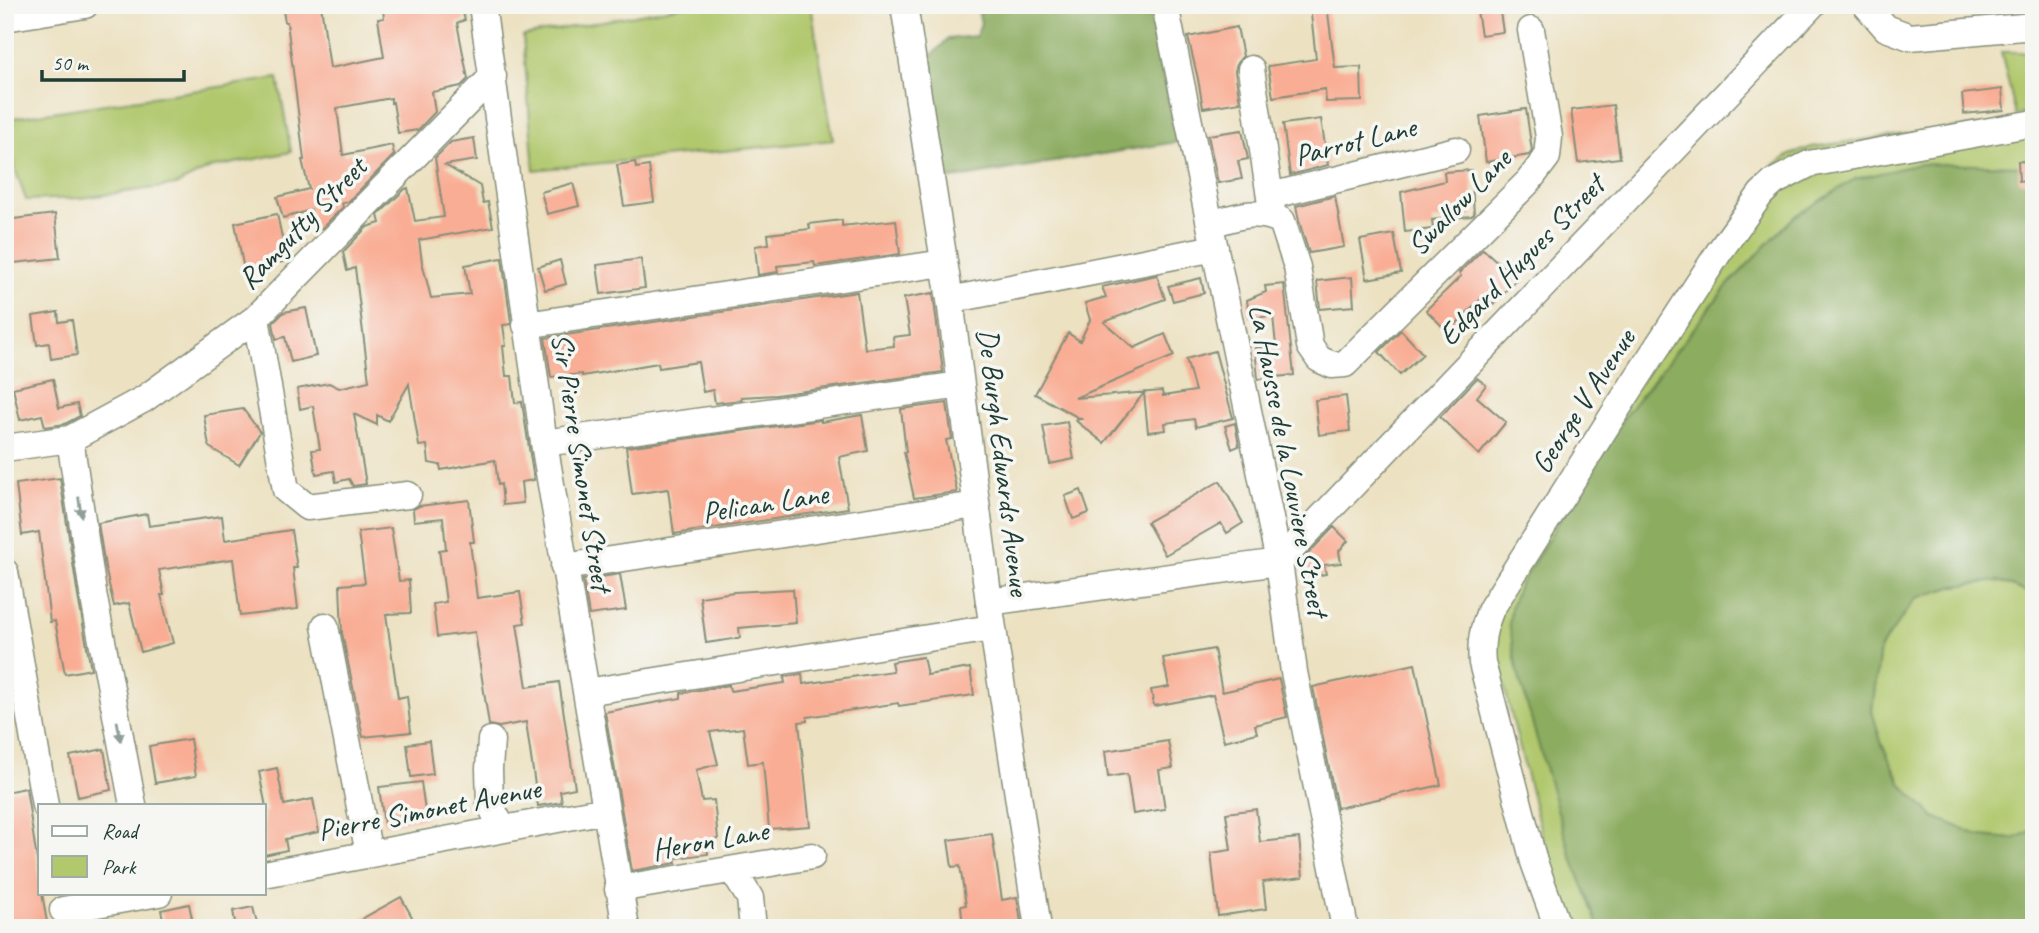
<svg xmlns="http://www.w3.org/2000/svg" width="2039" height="933" font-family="Caveat,sans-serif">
  <rect width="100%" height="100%" fill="#f6f6f2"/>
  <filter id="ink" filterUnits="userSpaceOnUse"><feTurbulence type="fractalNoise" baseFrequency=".0143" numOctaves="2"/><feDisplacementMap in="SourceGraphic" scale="14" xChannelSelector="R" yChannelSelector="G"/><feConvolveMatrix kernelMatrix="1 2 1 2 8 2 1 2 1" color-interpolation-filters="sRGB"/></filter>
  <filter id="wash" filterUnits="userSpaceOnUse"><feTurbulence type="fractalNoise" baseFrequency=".00686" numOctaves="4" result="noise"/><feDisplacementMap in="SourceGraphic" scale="28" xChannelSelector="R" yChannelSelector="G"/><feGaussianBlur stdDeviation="1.57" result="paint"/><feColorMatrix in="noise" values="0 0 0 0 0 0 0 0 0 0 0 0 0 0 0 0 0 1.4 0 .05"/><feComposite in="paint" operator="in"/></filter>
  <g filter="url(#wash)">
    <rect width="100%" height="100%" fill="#ece1c1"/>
    <path fill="#b1c86d" stroke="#688250" stroke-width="2" d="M688,5H811L833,140L534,170L523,36Z
      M2001,52H2034V113L2016,115Z
      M278,78L291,152L210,168L176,185L81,198L26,200L12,160L5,161V119Z
      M2034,120V166L1794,217L1728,285L1624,417L1569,850L1599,928H1573L1549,863L1500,670L1489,619L1759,181L1774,165L1790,155L1812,147L1906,134Z
      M1999,581L2034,595V830L2013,839L1980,836L1934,817L1902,785L1882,745L1872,711L1880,648L1916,598L1955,586Z"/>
    <path fill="#8cac60" stroke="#56744a" stroke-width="2" d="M977,5H1089L1091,18L1148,5L1177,142L944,180L928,59L948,39L976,36L981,23Z
      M1919,164L2034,166V595L1999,581L1955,586L1916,598L1880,648L1872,711L1882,745L1902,785L1934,817L1980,836L2013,839L2034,830V928H1599L1569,850L1517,670L1509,623L1511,607L1518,588L1624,417L1728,285L1794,217L1855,179Z"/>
    <g id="blocks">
      <path fill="#f9ad94" d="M282,5H321L330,68L384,57L378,19L384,18L383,9L408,5H460L465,20L457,23L468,79L461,86L432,92L435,112L418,130L398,133L393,102L391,103V98L337,108L343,155L392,145L394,155L348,202L342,203L343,207L322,228L315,230L311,210L283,218L277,197L309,189L302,160H304L287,22H285Z
        M1310,5H1327L1335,68L1361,67L1362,101L1326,102L1325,89L1273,97L1268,66L1316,59Z
        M1476,5H1499L1503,32L1481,35Z
        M1237,27L1243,56L1237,63L1235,71L1240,102L1203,108L1198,79L1188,37Z
        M2002,89L2004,110L1964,114L1962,94Z
        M1613,105L1620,158L1578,163L1571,110Z
        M1526,109L1532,151L1529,155L1486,162L1480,116Z
        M1321,119L1328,165L1290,175L1283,124Z
        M1242,130L1248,159L1238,161L1242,179L1218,183L1208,135Z
        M474,138L477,160L445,165L480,186L483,203L488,202L493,227L419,240L422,262L431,298L470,294L465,265L502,258L511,322V324L503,325L506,346H503L506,376H512L515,403L522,402L534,480L521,482L523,503L503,505L501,484L498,485L495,460L441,470L440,465L429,463L427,445L419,446L409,384L388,421L377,415V425L354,414L366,484L353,486L349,479L336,482L334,471L316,474L312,450L320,449L313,406L300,409L297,389L329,383L339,388L369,381L355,268L347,271L343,252L367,227L380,223L378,215L405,189L408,188L415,221L444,217L435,158L451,142Z
        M2018,161L2034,162V184L2019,181Z
        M635,162L636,168L649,166L654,202L624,206L617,165Z
        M1471,170L1474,214L1471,216L1432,220L1433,229L1405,232L1401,192L1445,181L1444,172Z
        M573,183L579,206L547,214L541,192Z
        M1335,196L1344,247L1309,253L1299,221L1296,206Z
        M55,214L60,258L5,264V220Z
        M277,214L287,261L244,270L235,223Z
        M842,220V226L896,220L900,254L815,266L814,262L777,266L778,272L758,275L755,246L769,244L768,234L810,229L809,224Z
        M1394,234L1401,273L1367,279L1360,240Z
        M1483,249L1517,279L1493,304L1484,296L1448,332L1426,310L1461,276L1459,273Z
        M641,259L645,288L601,294L597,265Z
        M560,260L566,284L545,290L538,267Z
        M1157,275L1165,299L1104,322L1134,348L1165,334L1174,356L1075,398L1162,391L1163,396L1195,391L1186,359L1215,351L1233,418L1196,427L1194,419L1165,423L1166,430L1148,432L1144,393L1104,443L1075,420L1081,419L1035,394L1068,333L1080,341L1090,320L1085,303L1106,297L1102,287Z
        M1352,277L1354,306L1320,309L1317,281Z
        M1201,278L1204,293L1173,301L1168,286Z
        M1284,284L1294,375L1258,379L1255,348L1276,346L1273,316L1249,318L1247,300L1266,292L1265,286Z
        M857,292L865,349L894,346L893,337L910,335L904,298L933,293L943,372L776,395L741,397L742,400L715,403L713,390L703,392L698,362L659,368L658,363L582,376V374L551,377L545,338Z
        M306,308L316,356L291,362L285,337L276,339L273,323L284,312Z
        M58,312L59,322L72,320L77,355L51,359L49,343L37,345L33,316Z
        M1401,330L1423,354L1400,375L1379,352Z
        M1477,378L1486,385L1477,397L1506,422L1479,455L1440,417Z
        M53,379L59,408L77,404L80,416L65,424L45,427L42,415L20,420L13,388Z
        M1346,396L1350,431L1319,435L1315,400Z
        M947,403L952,439L946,440L957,492L914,498L904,452H906L901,409Z
        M243,409L260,432L239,465L209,447L204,415Z
        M862,415L868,451L839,457L848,508L674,534L668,489L632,494L626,447L821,420V422Z
        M1067,422L1074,459L1050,464L1043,426Z
        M1235,423L1239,446L1232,449L1225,426Z
        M60,478L78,596L91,669L65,674L55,621L50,622L39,532L22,535L16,484Z
        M1220,481L1243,523L1227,533L1221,523L1165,555L1147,522Z
        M1081,490L1089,513L1073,519L1065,496Z
        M469,500L474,542H470L477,598L520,592L525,623L517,624L527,687L559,682L575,788L560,791L562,802L538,806L526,722L499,727L489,725L475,632L437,637L433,604L446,602L439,550L446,549L443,518L414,521L413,509L419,506Z
        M147,514L149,526L222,516L225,540L291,530L297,568H293L298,609L240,616L233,559L159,570L164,595H161L173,643L141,652L129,603L114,606L105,567L98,523Z
        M1334,527L1348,541L1339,551L1341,563L1324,565L1326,574L1304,578L1301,561Z
        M391,528L399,581L409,580L411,613L386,614L398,698L407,696L411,732L363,737L342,633L340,585L365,583L358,532Z
        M620,574L626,610L589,615L583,580Z
        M793,589L796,623L739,628L740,638L706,643L700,597L734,592Z
        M1214,649L1222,692L1279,679L1287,717L1255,725L1257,733L1224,741L1213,695L1154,706L1151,690L1169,687L1163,658Z
        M923,657L927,675L970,668L974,695L899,706L898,703L807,717V721L799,722L810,826L769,829L763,762L748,764L743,728L710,732L718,764L696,770L702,801L714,800L718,839L706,841L708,854L675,858L676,863L632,871L605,712L681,698V693L729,685L730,691L785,683L784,677L802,674L803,684L893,671L891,662Z
        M1415,664L1441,785L1337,808L1313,687Z
        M190,739L196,776L155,783L149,746Z
        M429,741L433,774L411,777L407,744Z
        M1168,741L1173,768L1159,770L1165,809L1133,814L1127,774L1108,777L1105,751Z
        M104,749L111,790L78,797L70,756Z
        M277,768L284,805L313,799L319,832L285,839L287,850L264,855V812H267L259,772Z
        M421,782L426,818L384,824L379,787Z
        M26,788L40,879V893H42L48,928H5V792Z
        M1256,809L1260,842L1299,838L1303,877L1263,882L1266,909L1218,916L1211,853L1231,850L1226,813Z
        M992,834L1002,900L1017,897L1022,928H963L961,906L966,905L960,866L952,867L948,840Z
        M401,897L418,928H369L363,918Z
        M189,904L194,928H165L161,910Z
        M253,907L258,928H236L233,911Z"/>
    </g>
  </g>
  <g filter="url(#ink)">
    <use href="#blocks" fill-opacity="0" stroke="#868f7a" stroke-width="2"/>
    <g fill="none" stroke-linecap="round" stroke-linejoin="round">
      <g stroke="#868f7a" stroke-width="29">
        <path id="minor" d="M482,5L544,443L626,928
          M904,5L950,300L989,602L1038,928
          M1165,5L1279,562L1294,672L1345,928
          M1866,5L1886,28L1910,37L2034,26
          M5,18L85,5
          M1251,69L1272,211
          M1270,196L1456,150
          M1210,224C1236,217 1257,208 1282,221L1297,267L1310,346L1319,359L1332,365L1345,364L1528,182L1547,157L1549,137L1531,30
          M950,300L1215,248
          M256,318L286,490L307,507L408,495
          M526,325L944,263
          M70,439L93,593L133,805
          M544,443L961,385
          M5,448L70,439L144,399L256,318L493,76
          M564,567L976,505
          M5,572L45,805
          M989,602L1279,562L1812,5
          M325,626L369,854
          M586,692L992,628
          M491,740L489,769L490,804L502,828
          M733,871L750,898L753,928
          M264,874L606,810
          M618,889L812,856
          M63,910L159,893
          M1558,928L1534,862L1482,663C1480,642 1483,628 1491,609L1617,409L1719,252L1761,194L1774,182L1809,164L2034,123"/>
      </g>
      <use href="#minor" stroke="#fff" stroke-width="26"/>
    </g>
    <defs><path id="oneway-solid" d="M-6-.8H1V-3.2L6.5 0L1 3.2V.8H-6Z" transform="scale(1.75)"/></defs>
    <g fill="#8f9e9a">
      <use href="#oneway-solid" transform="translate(80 507) rotate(82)"/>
      <use href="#oneway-solid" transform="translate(119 731) rotate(79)"/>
    </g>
  </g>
  <g text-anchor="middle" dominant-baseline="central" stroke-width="7" stroke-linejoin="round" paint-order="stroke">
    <g font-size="30" fill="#1f3d34" stroke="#f6f6f2">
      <text transform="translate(1355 141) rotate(-14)">Parrot Lane</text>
      <text transform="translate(1459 202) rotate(-46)">Swallow Lane</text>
      <text transform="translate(302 223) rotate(-46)">Ramgutty Street</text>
      <text transform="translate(1521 260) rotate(-46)">Edgard Hugues Street</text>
      <text transform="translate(1583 401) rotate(-57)">George V Avenue</text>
      <text transform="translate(1289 460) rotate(79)">La Hausse de la Louviere Street</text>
      <text transform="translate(582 462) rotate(81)">Sir Pierre Simonet Street</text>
      <text transform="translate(1004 462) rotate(83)">De Burgh Edwards Avenue</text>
      <text transform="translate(765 503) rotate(-9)">Pelican Lane</text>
      <text transform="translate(429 809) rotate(-11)">Pierre Simonet Avenue</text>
      <text transform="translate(710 840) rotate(-10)">Heron Lane</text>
    </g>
  </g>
  <rect width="2039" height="933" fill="none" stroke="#f6f6f2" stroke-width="28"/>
  <rect x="38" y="804" width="228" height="91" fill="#f6f6f2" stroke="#a0aca6" stroke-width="2"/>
  <rect x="52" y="826" width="35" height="10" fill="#ffffff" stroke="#a0aca6" stroke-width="2"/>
  <text x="102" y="838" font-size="21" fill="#1f3d34">Road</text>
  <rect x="52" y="856" width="35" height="21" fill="#b1c86d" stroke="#a0aca6" stroke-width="2"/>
  <text x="102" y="874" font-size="21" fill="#1f3d34">Park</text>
  <path d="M42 70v10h142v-10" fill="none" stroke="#1f3d34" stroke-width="3.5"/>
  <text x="52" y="70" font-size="21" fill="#1f3d34" stroke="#f6f6f2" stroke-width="5" paint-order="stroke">50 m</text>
</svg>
